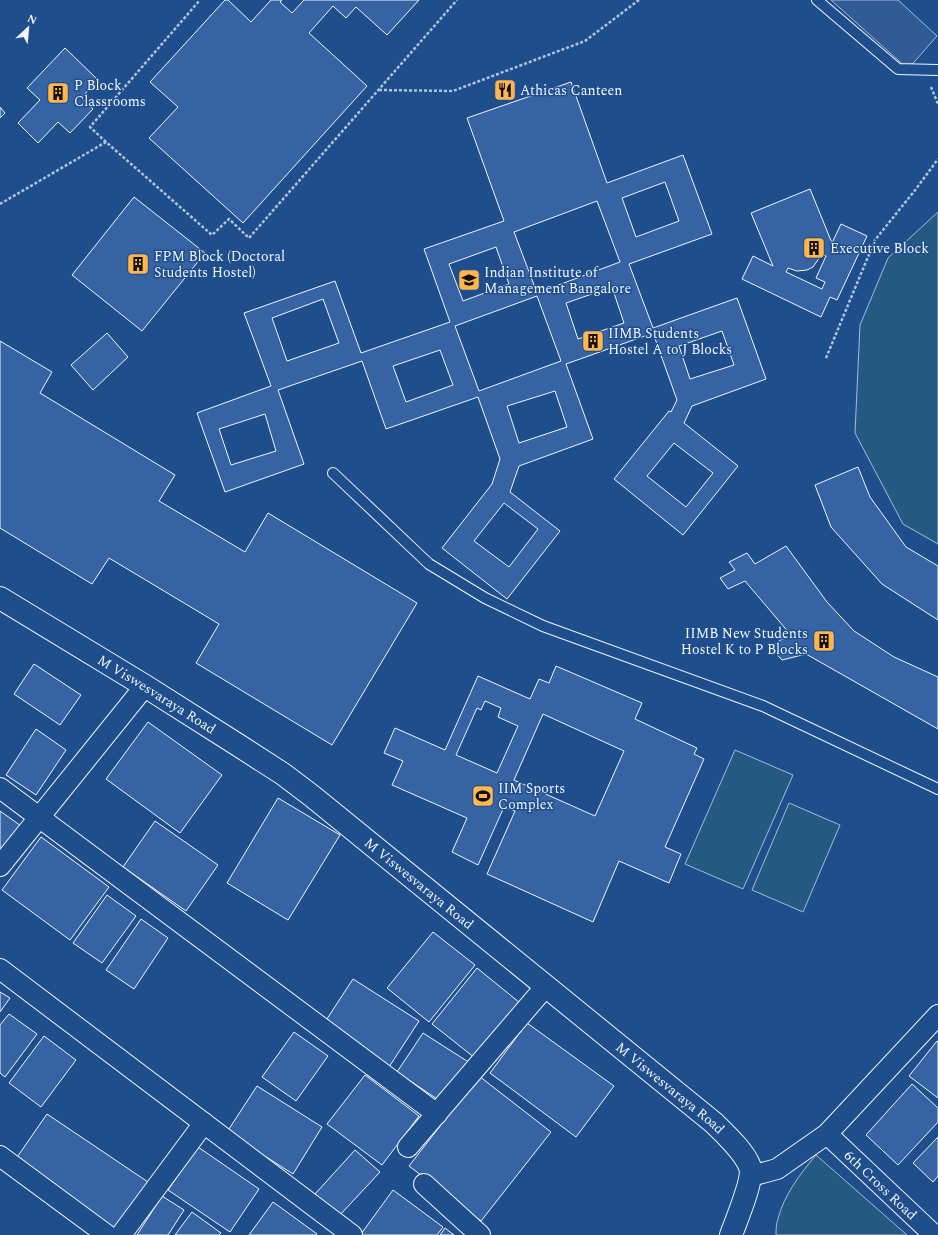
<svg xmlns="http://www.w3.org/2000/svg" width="938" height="1235" font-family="Spectral,serif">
  <rect width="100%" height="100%" fill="#1f4e8c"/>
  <path fill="#245a82" stroke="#a8bbd7" d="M938,212V544L903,524L855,433L860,325L888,258Z
    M735,750L793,775L743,889L685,864Z
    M789,803L840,825L803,912L752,890Z
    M816,1155L907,1235H776C776,1230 776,1224 778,1219C784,1195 800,1174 816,1155Z"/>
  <path fill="#305b95" stroke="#a8bbd7" d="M831,0H898L937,36L908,69Z"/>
  <path fill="#3563a3" stroke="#f2f6ff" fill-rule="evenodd" d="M225,0H228L251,22L271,0H282L280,2L292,13L304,0H419L387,35L356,7L346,18L333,6L309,33L367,86L243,223L149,138L178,107L150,82Z
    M65,48L98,80L81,98L93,109L70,133L58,122L38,143L18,123L40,100L27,88Z
    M571,82L607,183L683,155L712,234L629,264L653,328L737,298L766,379L692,406L684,423L738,466L683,535L614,479L669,411L671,412L677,400L653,333L566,364L593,439L519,466L510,492L560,531L507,599L442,548L492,484L500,459L478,397L386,429L362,361L278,390L304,464L225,492L197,413L271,386L244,313L335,281L361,353L450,322L424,249L504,221L467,118ZM665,182L679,221L636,237L622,198ZM597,201L620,262L537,293L514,232ZM496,247L509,284L463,301L449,264ZM612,287L624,323L578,339L566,303ZM537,296L561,361L479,391L455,326ZM323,299L339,343L287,361L272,318ZM722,331L734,365L690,379L679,346ZM440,350L453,385L406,402L393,366ZM555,391L567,427L519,443L507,406ZM265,414L276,451L231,465L219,429ZM674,443L713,473L686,507L647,476ZM504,503L538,529L509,567L474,541Z
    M0,107L5,113L0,118Z
    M810,189L832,243L841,224L867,236L837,300L830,297L821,317L742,279L753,256L773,266L751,213ZM822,254L826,256L816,278L825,282L822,289L786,272L788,268L797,271L807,270L813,267Z
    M134,197L205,253L142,331L72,275Z
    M107,333L128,357L93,390L71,365Z
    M0,341L52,372L40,393L175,475L159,501L245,552L268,513L417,603L332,745L196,663L219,624L109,558L92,584L0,528Z
    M858,467L870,497L906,547L938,566V620L882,584L831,527L815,485Z
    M786,546L827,602L854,631L894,657L938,677V729L806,654L782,660L770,647L790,634L745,581L728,589L720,578L735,570L729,562L747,553L755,564Z
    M34,664L81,695L60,725L14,694Z
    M556,666L642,703L635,719L697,748L694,754L704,759L665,847L681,854L669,883L619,861L593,922L487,874L515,811L504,807L478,865L452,852L467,818L392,785L403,761L384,753L395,728L445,750L478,676L530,699L539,679L549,683ZM485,701L501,708L498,717L518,726L497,773L456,755L477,708L481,710ZM543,714L624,751L595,816L514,780Z
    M148,722L222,775L180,833L106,779Z
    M36,729L66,750L36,795L6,775Z
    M278,798L340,835L288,920L227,883Z
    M0,811L24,828L0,860Z
    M155,821L218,865L186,911L123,867Z
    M41,837L109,887L70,940L2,890Z
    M107,895L136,916L102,963L73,943Z
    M141,919L168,938L134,989L106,970Z
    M433,932L475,965L429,1022L387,988Z
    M477,968L525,1007L480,1062L432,1024Z
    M353,979L419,1021L389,1067L323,1025Z
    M0,992L10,998L0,1012Z
    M9,1014L37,1034L5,1077L0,1073V1025Z
    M527,1023L614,1086L576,1137L490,1073Z
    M294,1032L328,1056L296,1101L262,1077Z
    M423,1033L470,1063L443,1103L397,1072Z
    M44,1036L76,1060L41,1107L9,1083Z
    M937,1041L938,1042V1098L909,1076Z
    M365,1075L419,1116L382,1165L327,1124Z
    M479,1076L551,1132L481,1221L409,1166Z
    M912,1084L938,1108V1122L898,1165L866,1135Z
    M257,1086L322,1127L293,1174L227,1132Z
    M47,1114L148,1182L115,1231L13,1163Z
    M938,1137V1176L933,1182L913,1163Z
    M198,1147L259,1189L230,1232L168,1190Z
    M355,1150L380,1172L339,1216L315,1194Z
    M393,1190L443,1227L437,1235H362L361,1234Z
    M162,1196L184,1210L168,1235H137Z
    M273,1202L317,1234L316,1235H249Z
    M192,1212L221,1233L219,1235H175Z
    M445,1228L454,1235H440Z"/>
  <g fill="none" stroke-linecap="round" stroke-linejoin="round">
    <g stroke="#f2f6ff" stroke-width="12">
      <path id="service" d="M817,0L898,69L938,70
        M333,473L429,564L485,598L543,626L763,706L938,789"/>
    </g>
    <g stroke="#f2f6ff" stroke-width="22">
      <g id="minor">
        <path d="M0,788L437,1114"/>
        <path d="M0,866L145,686"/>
        <path d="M0,969L352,1235"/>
        <path id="s1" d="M827,1134L934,1235"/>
        <path d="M408,1147L546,986"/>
        <path d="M0,1156L107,1235"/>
        <path d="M751,1176L777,1169L827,1134L938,1015"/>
        <path d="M424,1184L480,1235"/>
        <path d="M121,1235L204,1123"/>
      </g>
    </g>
    <g stroke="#f2f6ff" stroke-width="24">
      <g id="tertiary">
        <path id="s2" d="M0,598L145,686L238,745L283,774L312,796L714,1123C725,1134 744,1151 750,1167C754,1179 736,1221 731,1235"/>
      </g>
    </g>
    <path stroke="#b3c4dc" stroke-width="2.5" stroke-dasharray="3 2" stroke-linecap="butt" d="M931,87L938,104
      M379,90L453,91L585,41L639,0
      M106,142L90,127L200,0
      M0,204L106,142L212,235L229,219L249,238L457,0
      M826,358L875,240L916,189L938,159"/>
    <use href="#service" stroke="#1f4e8c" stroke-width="10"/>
    <use href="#minor" stroke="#1f4e8c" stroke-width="20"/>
    <use href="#tertiary" stroke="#1f4e8c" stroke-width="22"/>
  </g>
  <defs>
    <g id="restaurant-square" transform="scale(1.15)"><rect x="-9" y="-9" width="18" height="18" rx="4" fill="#ffb74d" stroke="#1f4e8c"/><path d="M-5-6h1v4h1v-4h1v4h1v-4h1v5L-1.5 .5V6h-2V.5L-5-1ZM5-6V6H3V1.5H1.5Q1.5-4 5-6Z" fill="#111"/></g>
    <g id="building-square" transform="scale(1.15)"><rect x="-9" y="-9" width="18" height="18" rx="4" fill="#ffb74d" stroke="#1f4e8c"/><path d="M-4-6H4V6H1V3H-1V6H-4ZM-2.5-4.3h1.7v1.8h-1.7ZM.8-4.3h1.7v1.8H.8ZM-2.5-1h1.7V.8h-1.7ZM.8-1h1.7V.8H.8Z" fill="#111"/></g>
    <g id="university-square" transform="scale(1.15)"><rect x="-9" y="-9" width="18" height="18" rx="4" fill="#ffb74d" stroke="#1f4e8c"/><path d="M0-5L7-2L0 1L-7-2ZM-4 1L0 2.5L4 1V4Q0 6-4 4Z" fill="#111"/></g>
    <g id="stadium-square" transform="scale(1.15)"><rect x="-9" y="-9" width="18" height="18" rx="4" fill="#ffb74d" stroke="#1f4e8c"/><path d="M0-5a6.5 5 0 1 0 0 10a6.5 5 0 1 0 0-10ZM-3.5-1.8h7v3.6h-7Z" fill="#111"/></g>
  </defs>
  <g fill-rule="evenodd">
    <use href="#restaurant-square" x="505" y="90"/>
    <use href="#building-square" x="58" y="93"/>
    <use href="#building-square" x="814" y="248"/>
    <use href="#building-square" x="138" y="264"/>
    <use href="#university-square" x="469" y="280"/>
    <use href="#building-square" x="593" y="341"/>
    <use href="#building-square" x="824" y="641"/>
    <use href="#stadium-square" x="483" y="796"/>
  </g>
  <g text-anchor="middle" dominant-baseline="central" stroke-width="3" stroke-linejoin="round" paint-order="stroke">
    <g font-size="14" fill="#f2f6ff" stroke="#1f4e8c" text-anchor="start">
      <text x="74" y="85">P Block<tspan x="74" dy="16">Classrooms</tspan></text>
      <text x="520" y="90">Athicas Canteen</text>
      <text x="830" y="248">Executive Block</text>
      <text x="154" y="256">FPM Block (Doctoral<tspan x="154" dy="16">Students Hostel)</tspan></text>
      <text x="484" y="272">Indian Institute of<tspan x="484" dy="16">Management Bangalore</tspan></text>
      <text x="608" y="333">IIMB Students<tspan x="608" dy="16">Hostel A to J Blocks</tspan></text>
      <text x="808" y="633" text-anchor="end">IIMB New Students<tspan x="808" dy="16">Hostel K to P Blocks</tspan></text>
      <text x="498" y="788">IIM Sports<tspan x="498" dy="16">Complex</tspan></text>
    </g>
    <g font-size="14" fill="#f2f6ff" stroke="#1f4e8c">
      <text stroke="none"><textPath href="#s2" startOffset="184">M Viswesvaraya Road</textPath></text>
      <text stroke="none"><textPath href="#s2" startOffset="508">M Viswesvaraya Road</textPath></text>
      <text stroke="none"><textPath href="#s2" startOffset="832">M Viswesvaraya Road</textPath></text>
      <text stroke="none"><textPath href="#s1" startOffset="74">6th Cross Road</textPath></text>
    </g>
  </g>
  <g transform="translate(28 28) rotate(26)" stroke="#1f4e8c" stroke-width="3" paint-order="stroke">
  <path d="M0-3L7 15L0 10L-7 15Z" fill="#f2f6ff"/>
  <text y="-6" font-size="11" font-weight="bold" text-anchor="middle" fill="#f2f6ff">N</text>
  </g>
</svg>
